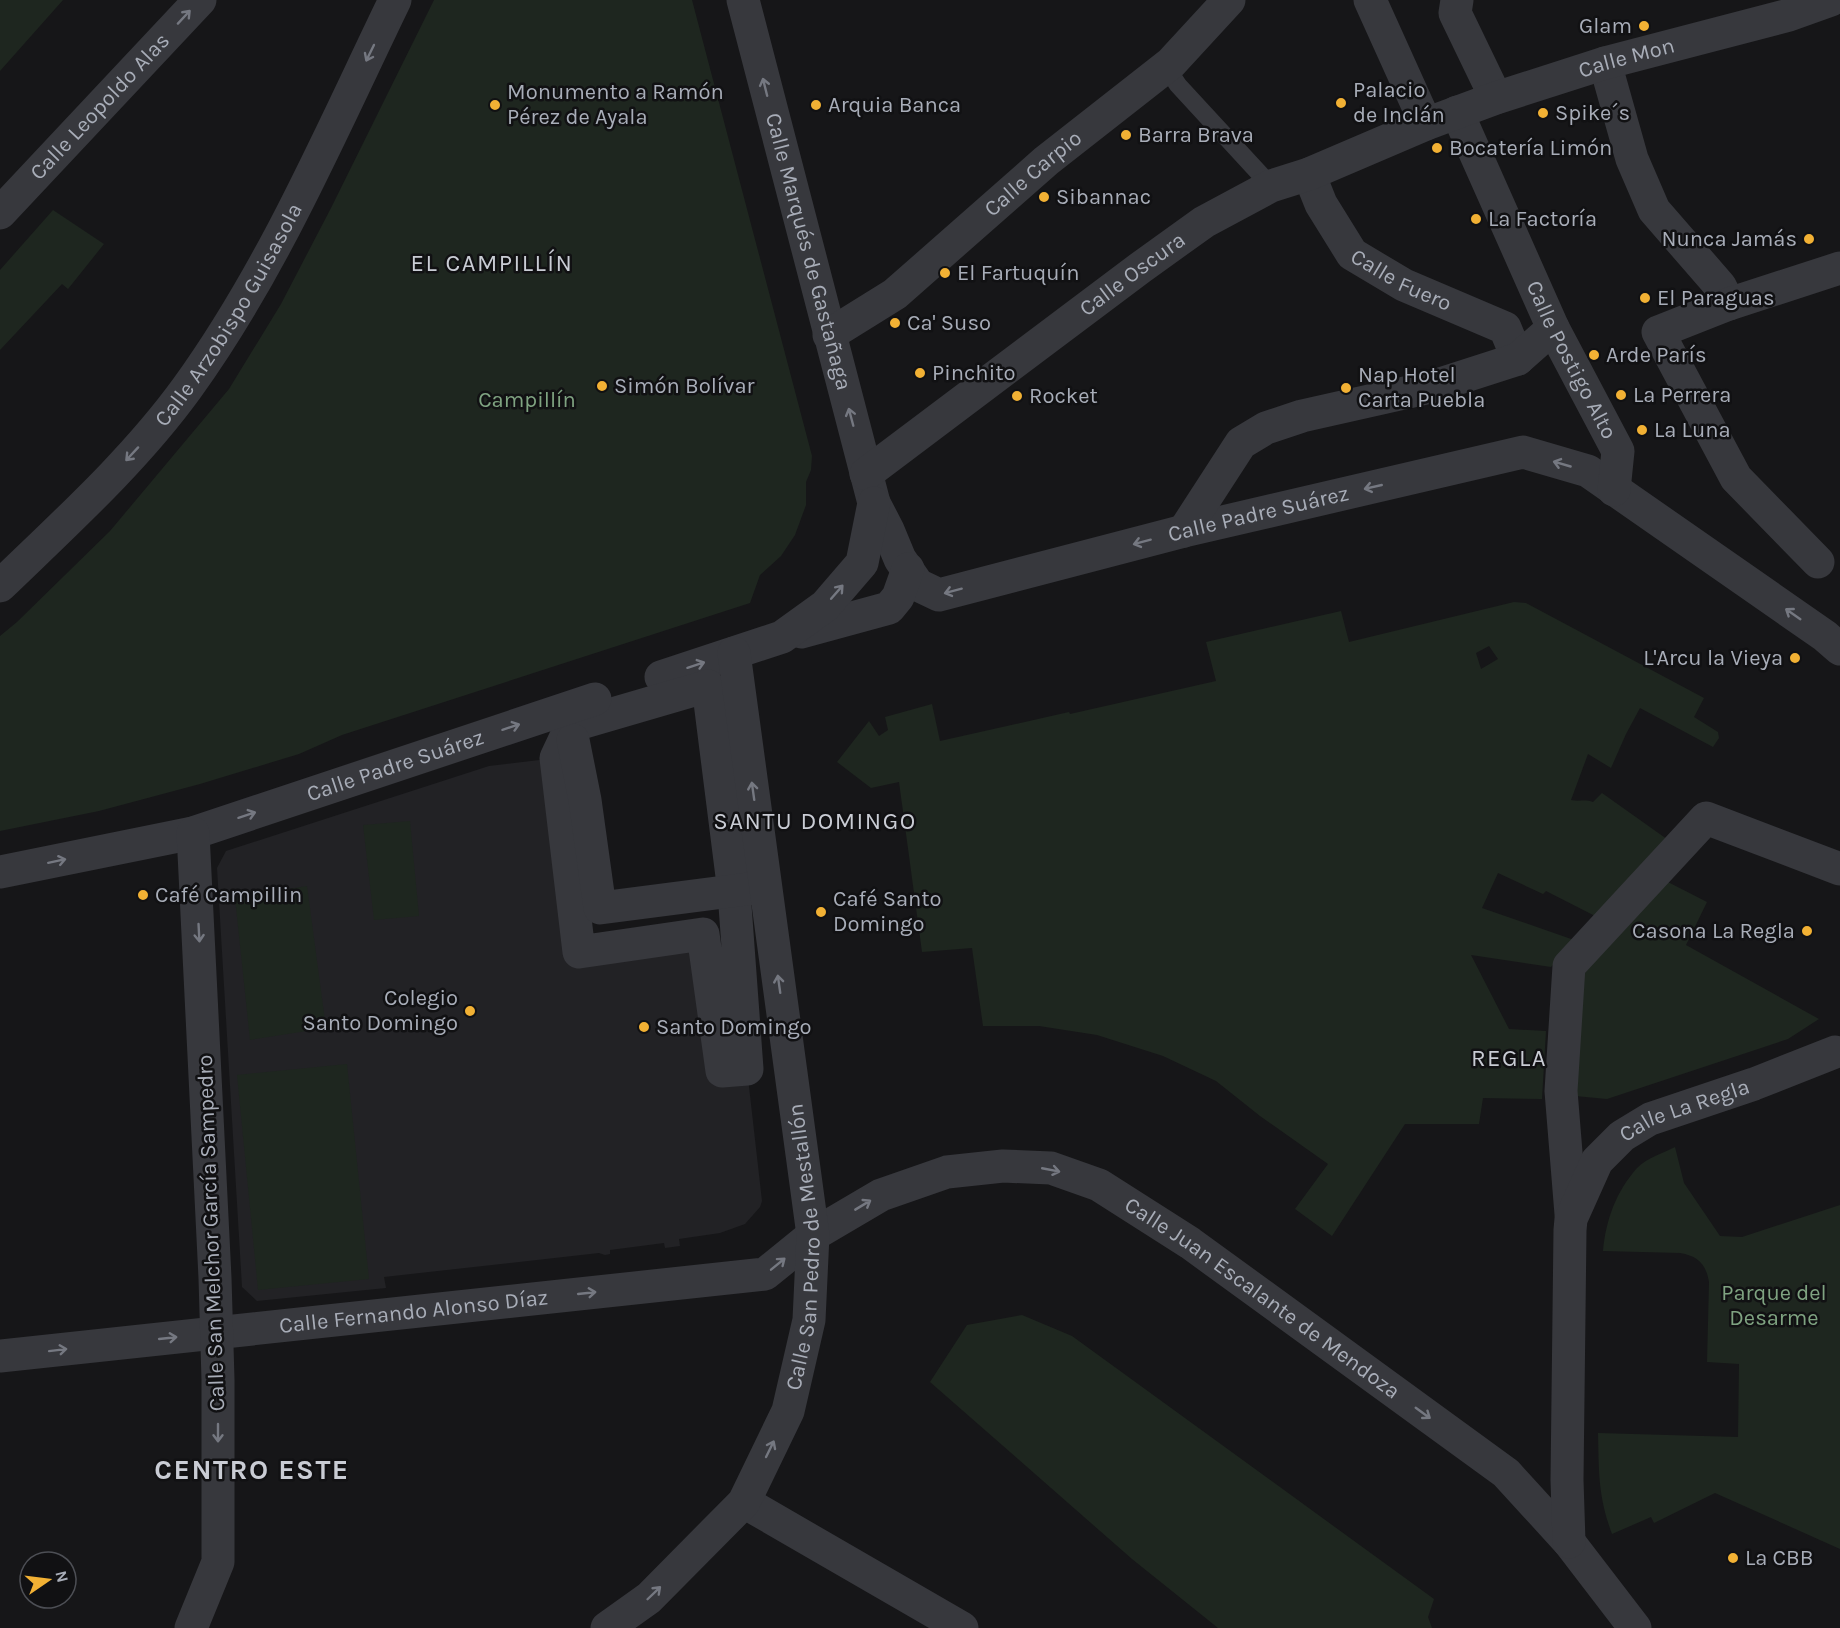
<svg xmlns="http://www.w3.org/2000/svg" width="1840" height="1628" font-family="Karla,sans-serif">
  <rect width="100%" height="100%" fill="#161618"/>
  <path fill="#222225" d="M556,758L579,952L703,934L747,1069L762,1201L760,1207L745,1224L720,1233L679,1239L680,1246L665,1248L664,1243L610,1250V1254L605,1255L599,1253L384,1277L386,1288L257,1301L242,1287L217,868L226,851L489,766Z"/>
  <path fill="#1e261f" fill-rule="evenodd" d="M0,0H63L0,71Z
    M434,0H692L812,456L811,470L806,482V505L795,535L781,556L760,575L750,603L342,735L299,754L200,784L99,811L0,831V636L17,622L110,531L229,389L281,304L331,208Z
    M53,210L104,244L68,289L62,284L0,350V270Z
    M1514,602L1526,603L1704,698L1694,717L1718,732L1719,738L1713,747L1640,708L1626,734L1611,768L1588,754L1571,800C1579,802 1585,799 1593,802L1602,793L1671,842L1597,917L1546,891L1543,894L1498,873L1482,908L1574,940L1551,967L1471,955L1509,1029L1546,1031L1542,1099L1483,1098L1479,1124H1405L1332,1236L1295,1209L1328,1164L1260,1116L1216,1081L1163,1056L1097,1035L1039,1026H983L972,948L922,952L899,782L871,788L837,762L869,721L879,736L888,730L885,717L932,704L940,741L1069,712L1070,714L1216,681L1206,642L1341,611L1349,642ZM1489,646L1498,659L1481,669L1476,653Z
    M410,821L419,916L374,920L363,825Z
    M1666,881L1707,902L1686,945L1819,1019L1788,1039L1607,1099L1575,1096L1580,981L1605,941Z
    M307,886L326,1028L250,1040L235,898Z
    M347,1064L369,1279L258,1290L237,1075Z
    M1675,1147L1684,1183L1720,1236L1742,1237L1840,1205V1549L1715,1493L1654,1523L1651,1517L1612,1534C1598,1496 1599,1473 1598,1433L1738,1437L1739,1364L1707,1362L1709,1282C1706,1264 1698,1256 1680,1253L1603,1251C1606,1219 1616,1192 1637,1168C1647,1158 1663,1153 1675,1147Z
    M1022,1315L1072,1336L1434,1599L1428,1617L1432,1628H1218L1132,1559L930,1382L967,1325Z"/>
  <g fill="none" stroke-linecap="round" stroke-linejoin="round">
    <path stroke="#37383d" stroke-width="18" d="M1166,67L1178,85L1271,186"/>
    <g stroke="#37383d" stroke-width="33">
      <path id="s1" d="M743,0L874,503L888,530L900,559L918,585L939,595L1184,531L1523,452L1588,471L1825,636L1840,649"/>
      <path d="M1370,0L1426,124"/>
      <path d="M1457,0L1455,13L1496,98"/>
      <path d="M1605,63L1632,159L1654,210L1720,286L1729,304"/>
      <path id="s2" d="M1457,112L1553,328L1618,451L1614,490"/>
      <path id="s3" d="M1309,174L1321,204L1352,254L1404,285L1505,328L1518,359"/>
      <path id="s4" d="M0,213L200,0"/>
      <path id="s5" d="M829,335L895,294L1046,161L1171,63L1229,0"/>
      <path id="s6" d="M866,474L1140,268L1204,222L1271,186L1309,174L1426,124L1496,98L1605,63L1789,15L1831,0"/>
      <path d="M1184,531L1241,443L1266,428L1302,416L1431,387L1518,359L1553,328"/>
      <path d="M1818,562L1736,478L1658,332L1729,304L1840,268"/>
      <path id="s7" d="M0,586C65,523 134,461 187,388C273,269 331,132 395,0"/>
      <path d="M801,632L889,608L898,597L908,569"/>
      <path d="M661,677L782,637L825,606L862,563L874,503"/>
      <path d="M708,686L734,892L747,1069L722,1071L703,934L579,952L556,758L571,726Z"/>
      <path d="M573,740L585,800L600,908L755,888"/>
      <path id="s8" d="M0,872L193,833L595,699"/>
      <path d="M1571,1214L1561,1091L1569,966L1706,818L1840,869"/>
      <path id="s9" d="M0,1356L765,1274L813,1235L881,1195L947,1172L1003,1166L1051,1168L1099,1185L1190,1243L1506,1473L1569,1542L1635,1628"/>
      <path d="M744,1502L962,1628"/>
      <path id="s10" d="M1569,1542L1567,1480L1570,1230L1571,1219L1597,1161L1622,1136L1650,1119L1754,1084L1835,1052"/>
      <path d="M191,1628L218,1562V1380L215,1278L193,833"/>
      <path id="s11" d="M607,1628L649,1598L744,1502L788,1411L809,1320L813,1235L734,653"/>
    </g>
  </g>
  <defs><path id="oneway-shaft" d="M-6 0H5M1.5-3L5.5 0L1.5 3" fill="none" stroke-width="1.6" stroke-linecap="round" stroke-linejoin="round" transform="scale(1.5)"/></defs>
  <g stroke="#757881">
    <use href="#oneway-shaft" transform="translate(184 17) rotate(-47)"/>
    <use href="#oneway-shaft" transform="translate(370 53) rotate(116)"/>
    <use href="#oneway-shaft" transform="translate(765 87) rotate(-104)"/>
    <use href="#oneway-shaft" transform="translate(851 417) rotate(-105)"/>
    <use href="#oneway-shaft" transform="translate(132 454) rotate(133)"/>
    <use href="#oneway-shaft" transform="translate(1562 464) rotate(-164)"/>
    <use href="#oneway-shaft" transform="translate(1373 487) rotate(167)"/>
    <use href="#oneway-shaft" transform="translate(1142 542) rotate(165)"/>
    <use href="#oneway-shaft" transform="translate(953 591) rotate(165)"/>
    <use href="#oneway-shaft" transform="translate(837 592) rotate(-49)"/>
    <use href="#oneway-shaft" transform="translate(1793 614) rotate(-145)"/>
    <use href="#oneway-shaft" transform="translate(696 665) rotate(-18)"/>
    <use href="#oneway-shaft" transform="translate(511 727) rotate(-18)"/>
    <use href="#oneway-shaft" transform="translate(753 791) rotate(-98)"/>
    <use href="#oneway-shaft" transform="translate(247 815) rotate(-18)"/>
    <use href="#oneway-shaft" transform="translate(57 861) rotate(-12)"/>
    <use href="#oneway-shaft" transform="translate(199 933) rotate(87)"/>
    <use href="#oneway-shaft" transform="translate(779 984) rotate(-98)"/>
    <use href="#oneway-shaft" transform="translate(1051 1170) rotate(11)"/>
    <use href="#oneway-shaft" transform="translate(863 1205) rotate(-31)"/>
    <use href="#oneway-shaft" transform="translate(778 1264) rotate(-39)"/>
    <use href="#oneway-shaft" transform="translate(587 1293) rotate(-6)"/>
    <use href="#oneway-shaft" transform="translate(168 1338) rotate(-6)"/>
    <use href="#oneway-shaft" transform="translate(58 1350) rotate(-7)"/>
    <use href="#oneway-shaft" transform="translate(1423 1413) rotate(36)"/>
    <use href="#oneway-shaft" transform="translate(218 1433) rotate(90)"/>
    <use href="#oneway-shaft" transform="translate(770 1449) rotate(-64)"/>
    <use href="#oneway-shaft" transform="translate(654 1593) rotate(-44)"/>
  </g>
  <g fill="#f2b134" stroke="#111113" stroke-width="2">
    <circle cx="1644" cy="26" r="6"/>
    <circle cx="1341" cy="103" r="6"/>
    <circle cx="495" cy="105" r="6"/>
    <circle cx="816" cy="105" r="6"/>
    <circle cx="1543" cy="113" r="6"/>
    <circle cx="1126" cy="135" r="6"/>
    <circle cx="1437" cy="148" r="6"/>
    <circle cx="1044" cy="197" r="6"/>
    <circle cx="1476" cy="219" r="6"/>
    <circle cx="1809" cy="239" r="6"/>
    <circle cx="945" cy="273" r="6"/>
    <circle cx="1645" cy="298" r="6"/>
    <circle cx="895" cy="323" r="6"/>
    <circle cx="1594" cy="355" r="6"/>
    <circle cx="920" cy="373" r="6"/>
    <circle cx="602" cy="386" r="6"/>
    <circle cx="1346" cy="388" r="6"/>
    <circle cx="1621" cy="395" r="6"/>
    <circle cx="1017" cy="396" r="6"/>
    <circle cx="1642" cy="430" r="6"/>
    <circle cx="1795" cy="658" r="6"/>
    <circle cx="143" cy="895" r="6"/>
    <circle cx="821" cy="912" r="6"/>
    <circle cx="1807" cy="931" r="6"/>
    <circle cx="470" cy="1011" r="6"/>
    <circle cx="644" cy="1027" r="6"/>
    <circle cx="1733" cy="1558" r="6"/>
  </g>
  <g text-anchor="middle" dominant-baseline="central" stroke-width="5" stroke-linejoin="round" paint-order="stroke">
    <g font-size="22" fill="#a8adb8" stroke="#111113" text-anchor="start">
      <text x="1632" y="26" text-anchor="end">Glam</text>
      <text x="1353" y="90">Palacio<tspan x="1353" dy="25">de Inclán</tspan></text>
      <text x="507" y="92">Monumento a Ramón<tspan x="507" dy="25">Pérez de Ayala</tspan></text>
      <text x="828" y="105">Arquia Banca</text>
      <text x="1555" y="113">Spike´s</text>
      <text x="1138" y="135">Barra Brava</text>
      <text x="1449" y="148">Bocatería Limón</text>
      <text x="1056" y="197">Sibannac</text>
      <text x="1488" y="219">La Factoría</text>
      <text x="1797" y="239" text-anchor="end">Nunca Jamás</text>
      <text x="957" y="273">El Fartuquín</text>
      <text x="1657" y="298">El Paraguas</text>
      <text x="907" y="323">Ca' Suso</text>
      <text x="1606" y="355">Arde París</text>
      <text x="932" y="373">Pinchito</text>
      <text x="1358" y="375">Nap Hotel<tspan x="1358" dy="25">Carta Puebla</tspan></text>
      <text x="614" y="386">Simón Bolívar</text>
      <text x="1633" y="395">La Perrera</text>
      <text x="1029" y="396">Rocket</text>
      <text x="1654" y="430">La Luna</text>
      <text x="1783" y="658" text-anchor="end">L'Arcu la Vieya</text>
      <text x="155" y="895">Café Campillin</text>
      <text x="833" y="899">Café Santo<tspan x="833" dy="25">Domingo</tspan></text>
      <text x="1795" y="931" text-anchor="end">Casona La Regla</text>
      <text x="458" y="998" text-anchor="end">Colegio<tspan x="458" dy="25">Santo Domingo</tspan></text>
      <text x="656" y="1027">Santo Domingo</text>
      <text x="1745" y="1558">La CBB</text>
    </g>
    <g font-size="22" fill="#a8adb8" stroke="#111113">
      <text stroke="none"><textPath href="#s6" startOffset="876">Calle Mon</textPath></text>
      <text stroke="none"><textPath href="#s4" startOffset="146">Calle Leopoldo Alas</textPath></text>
      <text stroke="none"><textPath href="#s5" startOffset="261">Calle Carpio</textPath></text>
      <text stroke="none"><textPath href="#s1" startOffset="260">Calle Marqués de Gastañaga</textPath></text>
      <text stroke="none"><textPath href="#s6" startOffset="333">Calle Oscura</textPath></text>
      <text stroke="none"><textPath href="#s3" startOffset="147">Calle Fuero</textPath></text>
      <text stroke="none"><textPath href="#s7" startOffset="357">Calle Arzobispo Guisasola</textPath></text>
      <text stroke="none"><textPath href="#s2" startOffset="273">Calle Postigo Alto</textPath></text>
      <text stroke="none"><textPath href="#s1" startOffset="966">Calle Padre Suárez</textPath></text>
      <text stroke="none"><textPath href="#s8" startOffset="410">Calle Padre Suárez</textPath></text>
      <text stroke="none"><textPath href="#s10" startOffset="490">Calle La Regla</textPath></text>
      <text transform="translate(211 1233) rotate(-92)">Calle San Melchor García Sampedro</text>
      <text stroke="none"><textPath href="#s11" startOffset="454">Calle San Pedro de Mestallón</textPath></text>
      <text stroke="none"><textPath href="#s9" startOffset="1334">Calle Juan Escalante de Mendoza</textPath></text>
      <text stroke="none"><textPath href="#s9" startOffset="416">Calle Fernando Alonso Díaz</textPath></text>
    </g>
    <g font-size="22" fill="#7fa381" stroke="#111113">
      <text x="527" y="400">Campillín</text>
      <text x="1774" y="1293">Parque del<tspan x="1774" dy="25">Desarme</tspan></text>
    </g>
    <g font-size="24" letter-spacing="1.5" fill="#c9ccd4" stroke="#111113">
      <text x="492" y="263">EL CAMPILLÍN</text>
      <text x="815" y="821">SANTU DOMINGO</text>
      <text x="1509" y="1058">REGLA</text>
    </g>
    <g font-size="28" font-weight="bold" letter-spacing="1.5" fill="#c9ccd4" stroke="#111113">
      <text x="252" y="1469">CENTRO ESTE</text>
    </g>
  </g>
  <g transform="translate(48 1580) rotate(76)"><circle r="28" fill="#111113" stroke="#4d4f55" stroke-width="1.5"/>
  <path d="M0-4.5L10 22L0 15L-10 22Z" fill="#f2b134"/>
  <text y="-9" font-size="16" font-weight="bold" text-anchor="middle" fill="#a8adb8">N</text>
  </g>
</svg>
